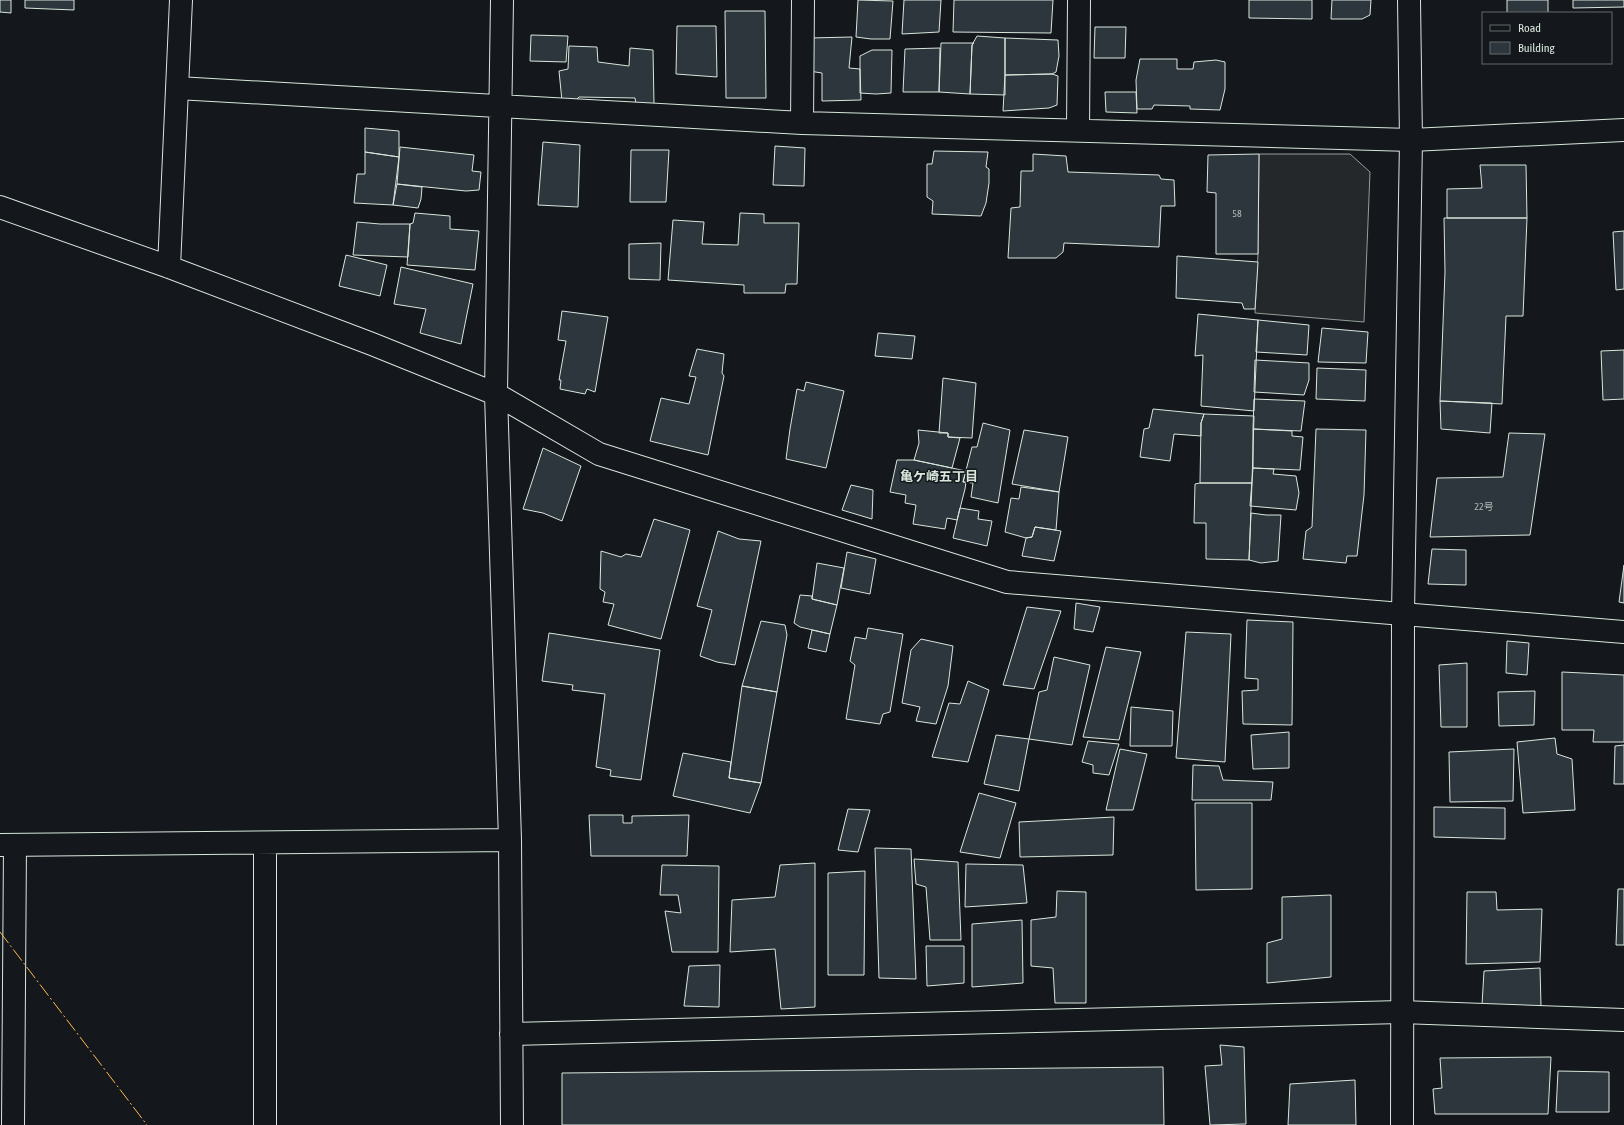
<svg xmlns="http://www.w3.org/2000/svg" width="1624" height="1125" font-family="'Asap Condensed','Noto Sans JP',sans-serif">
  <rect width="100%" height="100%" fill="#14181c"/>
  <path fill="#24282b" stroke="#939e99" d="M1259,154H1350L1370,172L1364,322L1255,313L1258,254Z"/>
  <path fill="#2c363c" stroke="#d8e6dc" d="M0,0H11V13L0,12Z
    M25,0H74V10L25,8Z
    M858,0L893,1L890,39H871L856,37Z
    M904,0H941L939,32L902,34Z
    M954,0H1053L1051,33L953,32Z
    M1249,0H1312V19L1249,18Z
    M1332,0H1371L1370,15L1362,19H1331Z
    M1507,0H1548V13H1507Z
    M1573,0H1624V7L1573,8Z
    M725,11H765L766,98H726Z
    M677,26H716L717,77L676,74Z
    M1095,27H1126L1125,58H1094Z
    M531,35L568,36L566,62L530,61Z
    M977,36L1005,38V95L970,94L972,45Z
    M852,37L849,68L860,69L861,100L822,101V73L809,71L810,38Z
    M1005,38L1058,40L1059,56L1056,72L1052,74L1005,75Z
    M941,43H974L972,45L970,94L939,92Z
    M569,46L597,47L598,62L629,66L630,48L653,50L654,104H636L635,98L579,97L575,101H562L559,71L568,69Z
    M940,48L939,92H903L905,49Z
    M872,50H892L891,93L876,94L860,93V56Z
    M1140,59H1177V69H1193L1194,62L1216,60L1225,62V89L1220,110L1190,109V106L1154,105L1152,109H1137L1136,80Z
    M1052,74L1058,76L1057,105L1049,108L1003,111L1005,75Z
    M1105,92H1136L1137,113L1106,112Z
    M365,128L399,131V157L365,152Z
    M543,142L580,145L578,207L538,205Z
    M775,146L805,148L804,186L773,185Z
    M400,147L474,155L472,171L481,172L479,190L466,191L397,184Z
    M631,150H669L666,202H630Z
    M934,151L988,152L986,167L989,169V183L986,203L981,216L932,214L933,201L927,197V164H932Z
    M365,152L399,157L393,205L354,203L357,174H365Z
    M1033,154L1066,156L1068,172L1159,175L1161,179L1174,180L1175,206H1161L1159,247L1064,243L1063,252L1056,258H1008L1011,208L1020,207L1021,171H1033Z
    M1259,154L1258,254H1216V193L1207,192L1208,155Z
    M1480,165H1526L1527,218H1447V189L1482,188Z
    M397,184L422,187L421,199L418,208L393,205Z
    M415,213L450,216V229L479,231L475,270L407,265L410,224L413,223Z
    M740,213L764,214V223H799L797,284H786L785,293H744V285L668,280L673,220L704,222L702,244L738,245Z
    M1444,218H1527L1523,316H1506L1502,404L1440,401L1445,272Z
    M357,222L380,224H410L408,257L353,255Z
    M1624,231V289L1616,290L1613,232Z
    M661,243L660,280L629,279V244Z
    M346,255L387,265L380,296L339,286Z
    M1177,256L1258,262L1255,309H1244L1242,303L1176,298Z
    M401,267L473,284L461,344L420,333L426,309L394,304Z
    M562,311L608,317L595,392L587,389L585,394L560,389L561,380H559L566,341L558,340Z
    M1198,314L1258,320L1254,411L1201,406L1203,355L1195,356Z
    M1258,320L1309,325L1307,355L1256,352Z
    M1322,328L1368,332L1366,363L1318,362Z
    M878,333L915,336L912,359L875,356Z
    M697,349L724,354L722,373L724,376L708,455L650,441L661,398L689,404L696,377L689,376Z
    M1624,350V399L1603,400L1601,351Z
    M1255,360L1309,363V380L1304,395L1254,392Z
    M1317,368L1366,370L1365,401L1316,399Z
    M943,378L976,383L972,438L948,437V433H939Z
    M806,382L844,391L826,468L786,459L790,429L797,389L804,391Z
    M1254,399L1305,401L1301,431L1253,429Z
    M1440,401L1492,403L1490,433L1441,429Z
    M1153,409L1204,414L1201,423V436L1174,434L1170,461L1140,457L1144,429L1149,428Z
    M1204,414L1254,416L1252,483H1200L1201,423Z
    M983,423L1010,430L998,503L971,497L973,483L963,482L972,447H977Z
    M1253,429L1292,431V436L1303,437L1300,470L1253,468Z
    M1316,429L1366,430L1364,495L1357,556H1347L1346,563L1303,559L1306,531L1312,527Z
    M918,430L948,433V437L960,438L952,468L914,460L919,443Z
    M1024,430L1068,437L1059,492L1012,484Z
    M1509,433L1545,434L1530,535L1430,537L1437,478L1503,477Z
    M543,448L581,466L562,521L543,513L523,509Z
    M897,460H914L966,471L963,482H966L965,489L957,520L947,518L945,529L913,524L916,505L905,503L906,495L890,492Z
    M1253,468L1274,469L1273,474L1296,476L1299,493L1296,510L1250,506Z
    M1200,483H1252L1249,560L1206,559V523H1194L1195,484Z
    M851,485L873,490L872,519L842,510Z
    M1021,487L1059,492L1056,530L1035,527L1032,537L1026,538L1005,532L1011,498L1019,499Z
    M960,508L979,511L978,519L992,521L987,546L953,538Z
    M1251,513L1266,515H1281L1278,561L1261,563L1249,560Z
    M654,519L690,530L661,639L608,625L614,604L603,602L605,592L600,589L601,551L621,557L626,554L641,557Z
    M1035,527L1061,531L1054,561L1022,556L1026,538L1032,537Z
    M718,531L739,539L761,541L735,665L717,662L700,656L712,610L697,606Z
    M1432,549L1466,550V585L1428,584Z
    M847,552L876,559L870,594L841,588Z
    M817,563L844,568L837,605L812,599Z
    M1624,565V603L1619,602Z
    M800,595L812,596V599L837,605L830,634L800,627L794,623Z
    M1076,603L1100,607L1093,632L1074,629Z
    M1027,607L1061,611L1034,689L1003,685Z
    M1247,620L1293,622L1292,725L1243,724L1242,691L1258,690V679L1245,678Z
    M761,621L785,625L787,635L777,692L742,686Z
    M868,628L903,634L890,712L883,714L880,724L846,719L855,665L850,661L855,637L866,639Z
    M812,630L830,634L826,652L808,648Z
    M1186,632L1231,634L1225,762L1176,758Z
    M549,633L660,650L641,780L610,776L611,770L596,767L605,694L572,690L573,685L542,681Z
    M921,639L953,646L948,686L936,724L916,721L920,707L902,703L911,650Z
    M1507,641L1529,643L1527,675L1506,673Z
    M1106,647L1141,652L1119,740L1083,737Z
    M1054,657L1090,665L1072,745L1029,739L1039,692L1047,690Z
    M1467,663V727H1441L1439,665Z
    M1562,672L1624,675V742H1593L1594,730H1562Z
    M968,681L989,690L968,762L932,757L949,703L960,704Z
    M742,686L777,692L761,783L729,778Z
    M1535,691L1534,725L1499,726L1498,692Z
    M1131,707L1173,711L1172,746H1130Z
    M1289,732V768L1253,769L1251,735Z
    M996,735L1029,739L1019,791L984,784Z
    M1555,738L1557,754L1572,759L1575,810L1523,813L1517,742Z
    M1088,741L1119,744L1109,775L1093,773V765L1082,762Z
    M1624,745V784H1614L1615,746Z
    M1120,749L1147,754L1133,810H1106Z
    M1514,749L1513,801L1450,802L1449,752Z
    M683,753L731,762L729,778L761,783L750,813L673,796Z
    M1193,765L1219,766L1223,780L1273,782L1271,800H1192Z
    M979,793L1016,803L1000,858L960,852Z
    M1195,803H1252V889L1196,890Z
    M1434,807L1505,808V839L1434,837Z
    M848,809L870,810L858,852L838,850Z
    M589,815H623V823H632V816L689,815L687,856H591Z
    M1114,817L1113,855L1020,857L1019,822Z
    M875,848L911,849L916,979L879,978Z
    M914,859L958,862L961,940H930L926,887L916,884Z
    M815,863V1007L781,1009L775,949L730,952L732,900L775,897L780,865Z
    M966,864L1023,865L1027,903L965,907Z
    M662,865L719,866L718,952H672L665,911L681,913L678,895H660Z
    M865,871L864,975H828V873Z
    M1618,889H1624V945H1616Z
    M1057,891L1086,892V1003H1055L1053,968L1031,966V920L1056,917Z
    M1467,892H1496L1497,910L1542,909L1540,962L1466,964Z
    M1331,895V977L1267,983V943L1282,939V897Z
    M1022,920L1023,983L972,987V924Z
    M926,946H964V983L927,986Z
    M720,965L719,1007L684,1006L689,966Z
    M1540,968L1541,1006L1482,1005L1484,971Z
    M1220,1045L1244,1047L1246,1124L1210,1125L1205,1066L1222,1065Z
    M1551,1057L1548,1114H1435L1433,1089L1442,1088L1440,1058Z
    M1163,1067L1164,1125H562V1073Z
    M1558,1071L1609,1072V1112H1556Z
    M1355,1080L1356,1125H1288L1290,1084Z"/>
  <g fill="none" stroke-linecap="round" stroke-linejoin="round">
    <g stroke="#d8e6dc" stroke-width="24">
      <path id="minor" d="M502,0L496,394L510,840L512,1125
        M177,88L802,123L1411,140L1624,130
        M802,123L803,0
        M1078,130L1079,0
        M0,207L169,267L372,344L496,394L599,454L1007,582L1624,632
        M169,267L181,0
        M0,845L510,840
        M511,1034L1401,1012L1624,1020
        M13,1125L15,845
        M265,1125V843"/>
    </g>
    <g stroke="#d8e6dc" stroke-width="24">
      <path id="tertiary" d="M1402,1125L1403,614L1411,140L1409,0"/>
    </g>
    <use href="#minor" stroke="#14181c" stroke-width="22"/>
    <use href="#tertiary" stroke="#14181c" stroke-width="22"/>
    <path stroke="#ffb74d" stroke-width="1" stroke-dasharray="14 3 2 3" stroke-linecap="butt" d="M0,932L147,1125"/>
  </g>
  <g text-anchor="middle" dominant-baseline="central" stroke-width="3" stroke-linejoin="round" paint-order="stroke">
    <g font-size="10" fill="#adbab4">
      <text x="1237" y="213">58</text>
      <text x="1484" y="506">22号</text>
    </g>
    <g font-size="13" font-weight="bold" fill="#d8e6dc" stroke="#14181c">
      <text x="939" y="476">亀ケ崎五丁目</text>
    </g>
  </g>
  <rect x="1482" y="12" width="130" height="52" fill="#14181c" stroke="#626a69"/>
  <rect x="1490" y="25" width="20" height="6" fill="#14181c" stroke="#626a69"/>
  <text x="1518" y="32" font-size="12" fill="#d8e6dc">Road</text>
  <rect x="1490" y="42" width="20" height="12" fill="#2c363c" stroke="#626a69"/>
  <text x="1518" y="52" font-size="12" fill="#d8e6dc">Building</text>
</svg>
